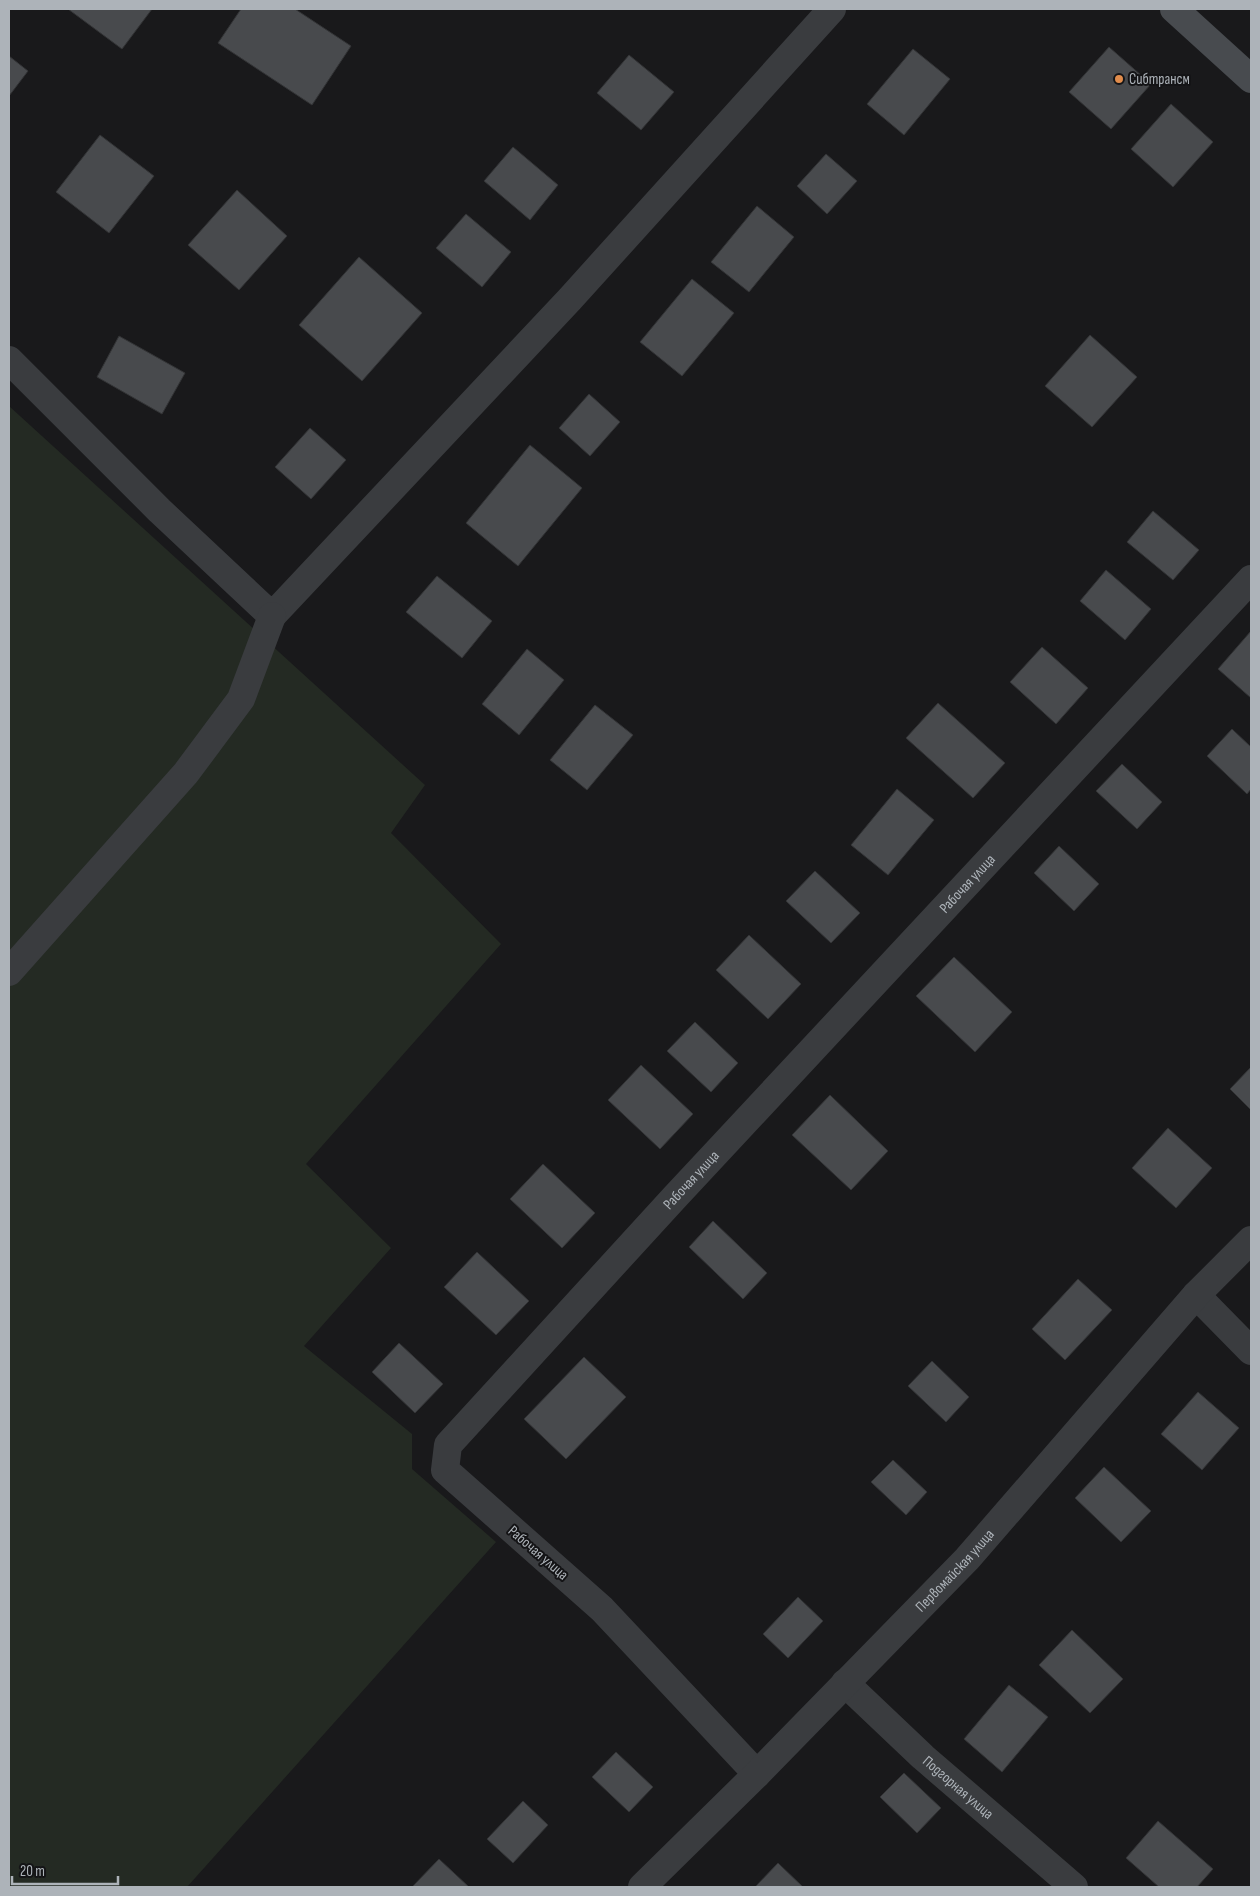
<svg xmlns="http://www.w3.org/2000/svg" width="1260" height="1896" font-family="'Sofia Sans Condensed',sans-serif">
  <rect width="100%" height="100%" fill="#19191b"/>
  <path fill="#242a23" d="M9,406L425,785L391,833L501,944L306,1164L391,1248L304,1346L412,1434V1469L496,1542L187,1887H9Z"/>
  <path fill="#484a4d" stroke="#333436" d="M68,9H152L122,49Z
    M241,9H295L351,46L312,105L218,43Z
    M1109,47L1151,84L1111,129L1069,92Z
    M913,49L950,79L904,135L867,104Z
    M629,55L674,92L641,130L597,93Z
    M9,56L28,71L9,96Z
    M1171,104L1213,142L1173,187L1131,149Z
    M100,135L154,176L109,233L56,192Z
    M513,147L558,185L530,220L484,181Z
    M826,154L857,181L827,214L797,186Z
    M237,190L287,236L239,290L188,245Z
    M757,206L794,237L749,292L711,262Z
    M466,214L511,252L482,287L436,248Z
    M359,257L422,313L362,381L299,325Z
    M692,279L734,313L682,376L640,342Z
    M1090,335L1137,377L1092,427L1045,386Z
    M119,336L185,373L162,414L97,377Z
    M589,394L620,422L590,456L559,428Z
    M310,428L346,460L311,499L275,467Z
    M530,445L582,488L518,566L466,523Z
    M1153,511L1199,550L1173,580L1127,542Z
    M1106,570L1151,609L1125,640L1080,601Z
    M437,576L492,621L462,658L406,612Z
    M1251,631V698L1218,669Z
    M1042,647L1088,688L1056,724L1010,682Z
    M527,649L564,680L519,735L482,704Z
    M938,703L1005,763L973,798L906,738Z
    M595,705L633,735L587,790L550,760Z
    M1232,729L1251,747V789L1247,794L1207,756Z
    M1122,764L1162,802L1137,829L1096,791Z
    M897,789L934,820L888,875L851,845Z
    M1059,846L1099,884L1074,911L1034,873Z
    M815,871L860,913L831,943L786,901Z
    M749,935L801,984L768,1019L716,970Z
    M954,957L1012,1012L975,1052L916,996Z
    M695,1022L738,1063L711,1092L667,1051Z
    M641,1065L693,1114L660,1149L608,1100Z
    M1251,1067V1110L1230,1089Z
    M830,1095L888,1151L851,1190L792,1135Z
    M1168,1128L1212,1168L1176,1208L1132,1168Z
    M543,1164L595,1213L562,1248L510,1199Z
    M713,1221L767,1273L743,1299L689,1247Z
    M477,1252L529,1301L496,1335L444,1287Z
    M1078,1279L1112,1310L1065,1360L1032,1329Z
    M399,1343L443,1384L415,1413L372,1372Z
    M584,1357L626,1397L566,1459L524,1419Z
    M932,1361L969,1397L946,1422L908,1386Z
    M1198,1392L1239,1428L1202,1470L1161,1434Z
    M893,1460L927,1492L906,1515L871,1482Z
    M1104,1467L1151,1511L1121,1542L1075,1498Z
    M798,1597L823,1621L788,1658L763,1634Z
    M1072,1630L1123,1679L1090,1713L1039,1665Z
    M1009,1685L1048,1717L1002,1772L964,1739Z
    M616,1752L653,1787L629,1812L592,1777Z
    M904,1773L941,1808L917,1833L880,1797Z
    M523,1801L548,1825L513,1863L487,1839Z
    M1158,1821L1213,1869L1197,1887H1159L1126,1858Z
    M439,1859L469,1887H412Z
    M778,1863L803,1887H755Z"/>
  <g fill="none" stroke-linecap="round" stroke-linejoin="round">
    <g stroke="#3a3c3f" stroke-width="28">
      <path d="M9,360L159,510L272,616L570,299L832,9"/>
      <path d="M9,972L186,773L241,699L272,616"/>
      <path d="M1196,1295L1251,1351"/>
      <path id="s1" d="M845,1683L923,1757L1074,1887"/>
      <path id="s2" d="M757,1774L602,1609L445,1470L448,1445L674,1198L1251,579"/>
      <path id="s3" d="M642,1887L757,1774L967,1559L1196,1295L1251,1240"/>
    </g>
    <path stroke="#484b4f" stroke-width="28" d="M1174,9L1251,79"/>
  </g>
  <circle fill="#e08c4c" stroke="#141416" stroke-width="2" cx="1119" cy="79" r="5"/>
  <g text-anchor="middle" dominant-baseline="central" stroke-width="4" stroke-linejoin="round" paint-order="stroke">
    <g font-size="15" fill="#adb3b9" stroke="#141416" text-anchor="start">
      <text x="1129" y="79">Сибтрансм</text>
    </g>
    <g font-size="15" fill="#adb3b9" stroke="#141416">
      <text stroke="none"><textPath href="#s2" startOffset="1226">Рабочая улица</textPath></text>
      <text stroke="none"><textPath href="#s2" startOffset="821">Рабочая улица</textPath></text>
      <text transform="translate(538 1553) rotate(41)">Рабочая улица</text>
      <text stroke="none"><textPath href="#s3" startOffset="445">Первомайская улица</textPath></text>
      <text stroke="none"><textPath href="#s1" startOffset="154">Подгорная улица</textPath></text>
    </g>
  </g>
  <rect width="1260" height="1896" fill="none" stroke="#adb3b9" stroke-width="20"/>
  <path d="M12 1876v8h106v-8" fill="none" stroke="#adb3b9" stroke-width="2.5"/>
  <text x="20" y="1876" font-size="15" fill="#adb3b9" stroke="#141416" stroke-width="4" paint-order="stroke">20 m</text>
</svg>
